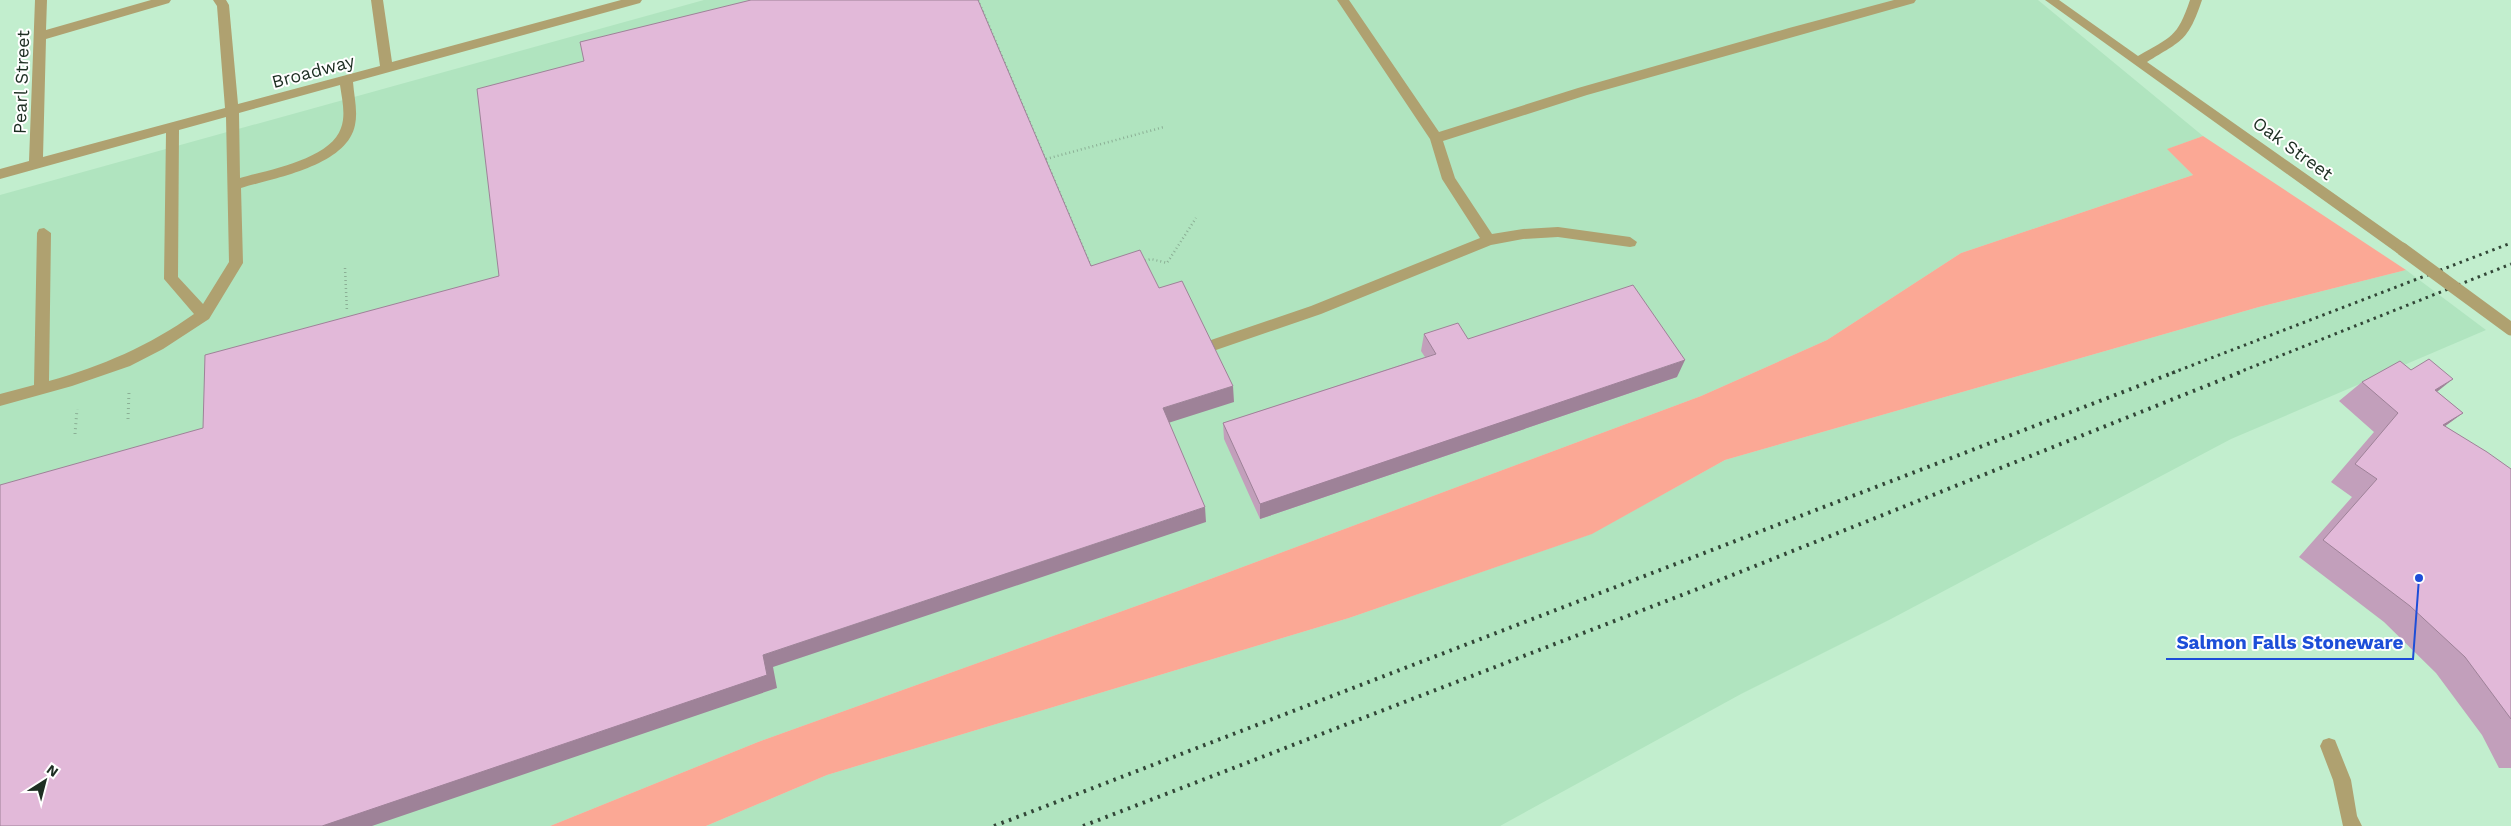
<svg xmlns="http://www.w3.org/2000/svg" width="2511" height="826" font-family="'Work Sans',sans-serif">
  <rect width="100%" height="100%" fill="#c2eece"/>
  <path fill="#b0e4bf" d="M704,0H2038L2203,136L2168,149L2193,175L1961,253L1827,340L1701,396L1178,591L758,742L550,826H0V195Z
    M2406,270L2486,330L2231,439L1889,620L1741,694L1500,826H706L827,775L1349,618L1591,534L1725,460L2259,307Z"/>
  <path fill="#fba895" d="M2203,136L2406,270L2259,307L1725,460L1592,534L1349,618L827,775L706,826H550L758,742L1178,591L1701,396L1827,340L1961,253L2193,175L2167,149Z"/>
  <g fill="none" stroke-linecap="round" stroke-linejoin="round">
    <path stroke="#8baf95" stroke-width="2.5" stroke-dasharray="1 3" stroke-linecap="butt" d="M978,0L1092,269
      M1046,159L1164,127
      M1141,262L1151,259L1167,263L1196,218
      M345,268L347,312"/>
    <path stroke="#8baf95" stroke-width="3" stroke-dasharray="1 4" stroke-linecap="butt" d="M128,419L129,392
      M75,434L77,409"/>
    <path fill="#afa170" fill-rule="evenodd" d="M35,0H47L46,30L151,0H171L169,3L46,39L43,157L225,108L217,6L213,0H226L229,5L238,104L380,66L371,0H383L392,62L621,0H642L640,3L353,82C354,96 358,111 355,125C347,166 274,178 241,188L243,263L209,319L163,349L130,366L72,386L0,406V394L34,385L37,233L39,229L44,228L51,233L49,381C102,366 149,346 194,314L164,279L166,133L0,179V169L29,161ZM340,85C342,99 346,115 341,128C331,159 268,170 240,178L239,113ZM226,117L229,262L203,304L178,277L179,130Z
      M1337,0H1349L1439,132L1578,88L1789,28L1894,0H1916L1914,3L1587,95L1443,141L1455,178L1492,234L1523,229L1558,227L1630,237L1637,242L1635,246L1630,247L1558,237L1523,239L1491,245L1321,314L1216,350L1211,348L1209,344L1211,340L1311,306L1480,238L1442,179L1430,139Z
      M2045,0H2059L2138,56C2172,36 2177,38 2190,0H2202C2188,41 2183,40 2147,62L2407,245L2409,249L2407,253H2397Z
      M2329,738L2335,740L2351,780L2357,816L2362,826H2343L2333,780L2320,746L2323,740Z"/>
    <path stroke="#324637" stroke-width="3" stroke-dasharray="2.5 4.5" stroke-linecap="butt" d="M2172,373L2511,243
      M2237,373L2511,264"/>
    <path stroke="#324637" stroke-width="4" stroke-dasharray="2.5 5.5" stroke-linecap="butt" d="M994,826L2175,372
      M1083,826L1700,588L2241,372"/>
    <path stroke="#afa170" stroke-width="13" d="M2402,249L2511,329"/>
  </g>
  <path fill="#c29fbb" d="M1424,334L1468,339L1677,377L1260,519L1224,439L1223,423L1425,357L1421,351Z
    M2411,370L2463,413L2445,426L2511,469V768H2499L2482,735L2436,673L2384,622L2299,557L2352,497L2331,482L2374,432L2339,401L2362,382Z"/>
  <path fill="#9e8298" d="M1685,360L1677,377L1260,519V504Z
    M2453,379L2428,399L2435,390Z
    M1233,386L1234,402L1165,424L1163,408Z
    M2463,413L2437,432L2443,425Z
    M1205,507L1206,522L773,667L777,688L372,826H322L763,655Z"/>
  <path fill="#e2b9d9" stroke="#9e8298" d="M751,0H978L1091,266L1140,250L1159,288L1182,281L1233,386L1163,408L1205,507L763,655L767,675L322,826H0V485L203,428L205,355L499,276L477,89L584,61L580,42Z
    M1633,285L1685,360L1260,504L1223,423L1436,354L1424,334L1458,323L1468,339Z
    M2429,359L2453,379L2435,390L2463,413L2443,425L2487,452L2511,469V719L2465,657L2410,606L2323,540L2377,479L2355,464L2398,413L2362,382L2400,361L2411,370Z"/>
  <g text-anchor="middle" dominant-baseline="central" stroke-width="4" stroke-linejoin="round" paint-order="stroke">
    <g font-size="18" fill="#1d2e22" stroke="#fff">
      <text transform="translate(313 71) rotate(-15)">Broadway</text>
      <text transform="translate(21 82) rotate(-88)">Pearl Street</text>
      <text transform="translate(2293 148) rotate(36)">Oak Street</text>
    </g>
  </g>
  <path fill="none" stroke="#1d4ed8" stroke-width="2" d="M2419 578L2413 659H2166"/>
  <circle fill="#1d4ed8" stroke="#fff" stroke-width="2" cx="2419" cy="578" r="5"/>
  <g font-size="19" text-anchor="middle" font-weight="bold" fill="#1d4ed8" stroke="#fff" stroke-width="4" stroke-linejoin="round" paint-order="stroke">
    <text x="2290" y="649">Salmon Falls Stoneware</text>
  </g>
  <g transform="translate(45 781) rotate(36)" stroke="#ffffff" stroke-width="4" paint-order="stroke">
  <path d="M0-4L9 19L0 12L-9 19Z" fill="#1d2e22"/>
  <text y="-8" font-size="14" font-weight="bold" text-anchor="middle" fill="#1d2e22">N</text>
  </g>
</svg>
